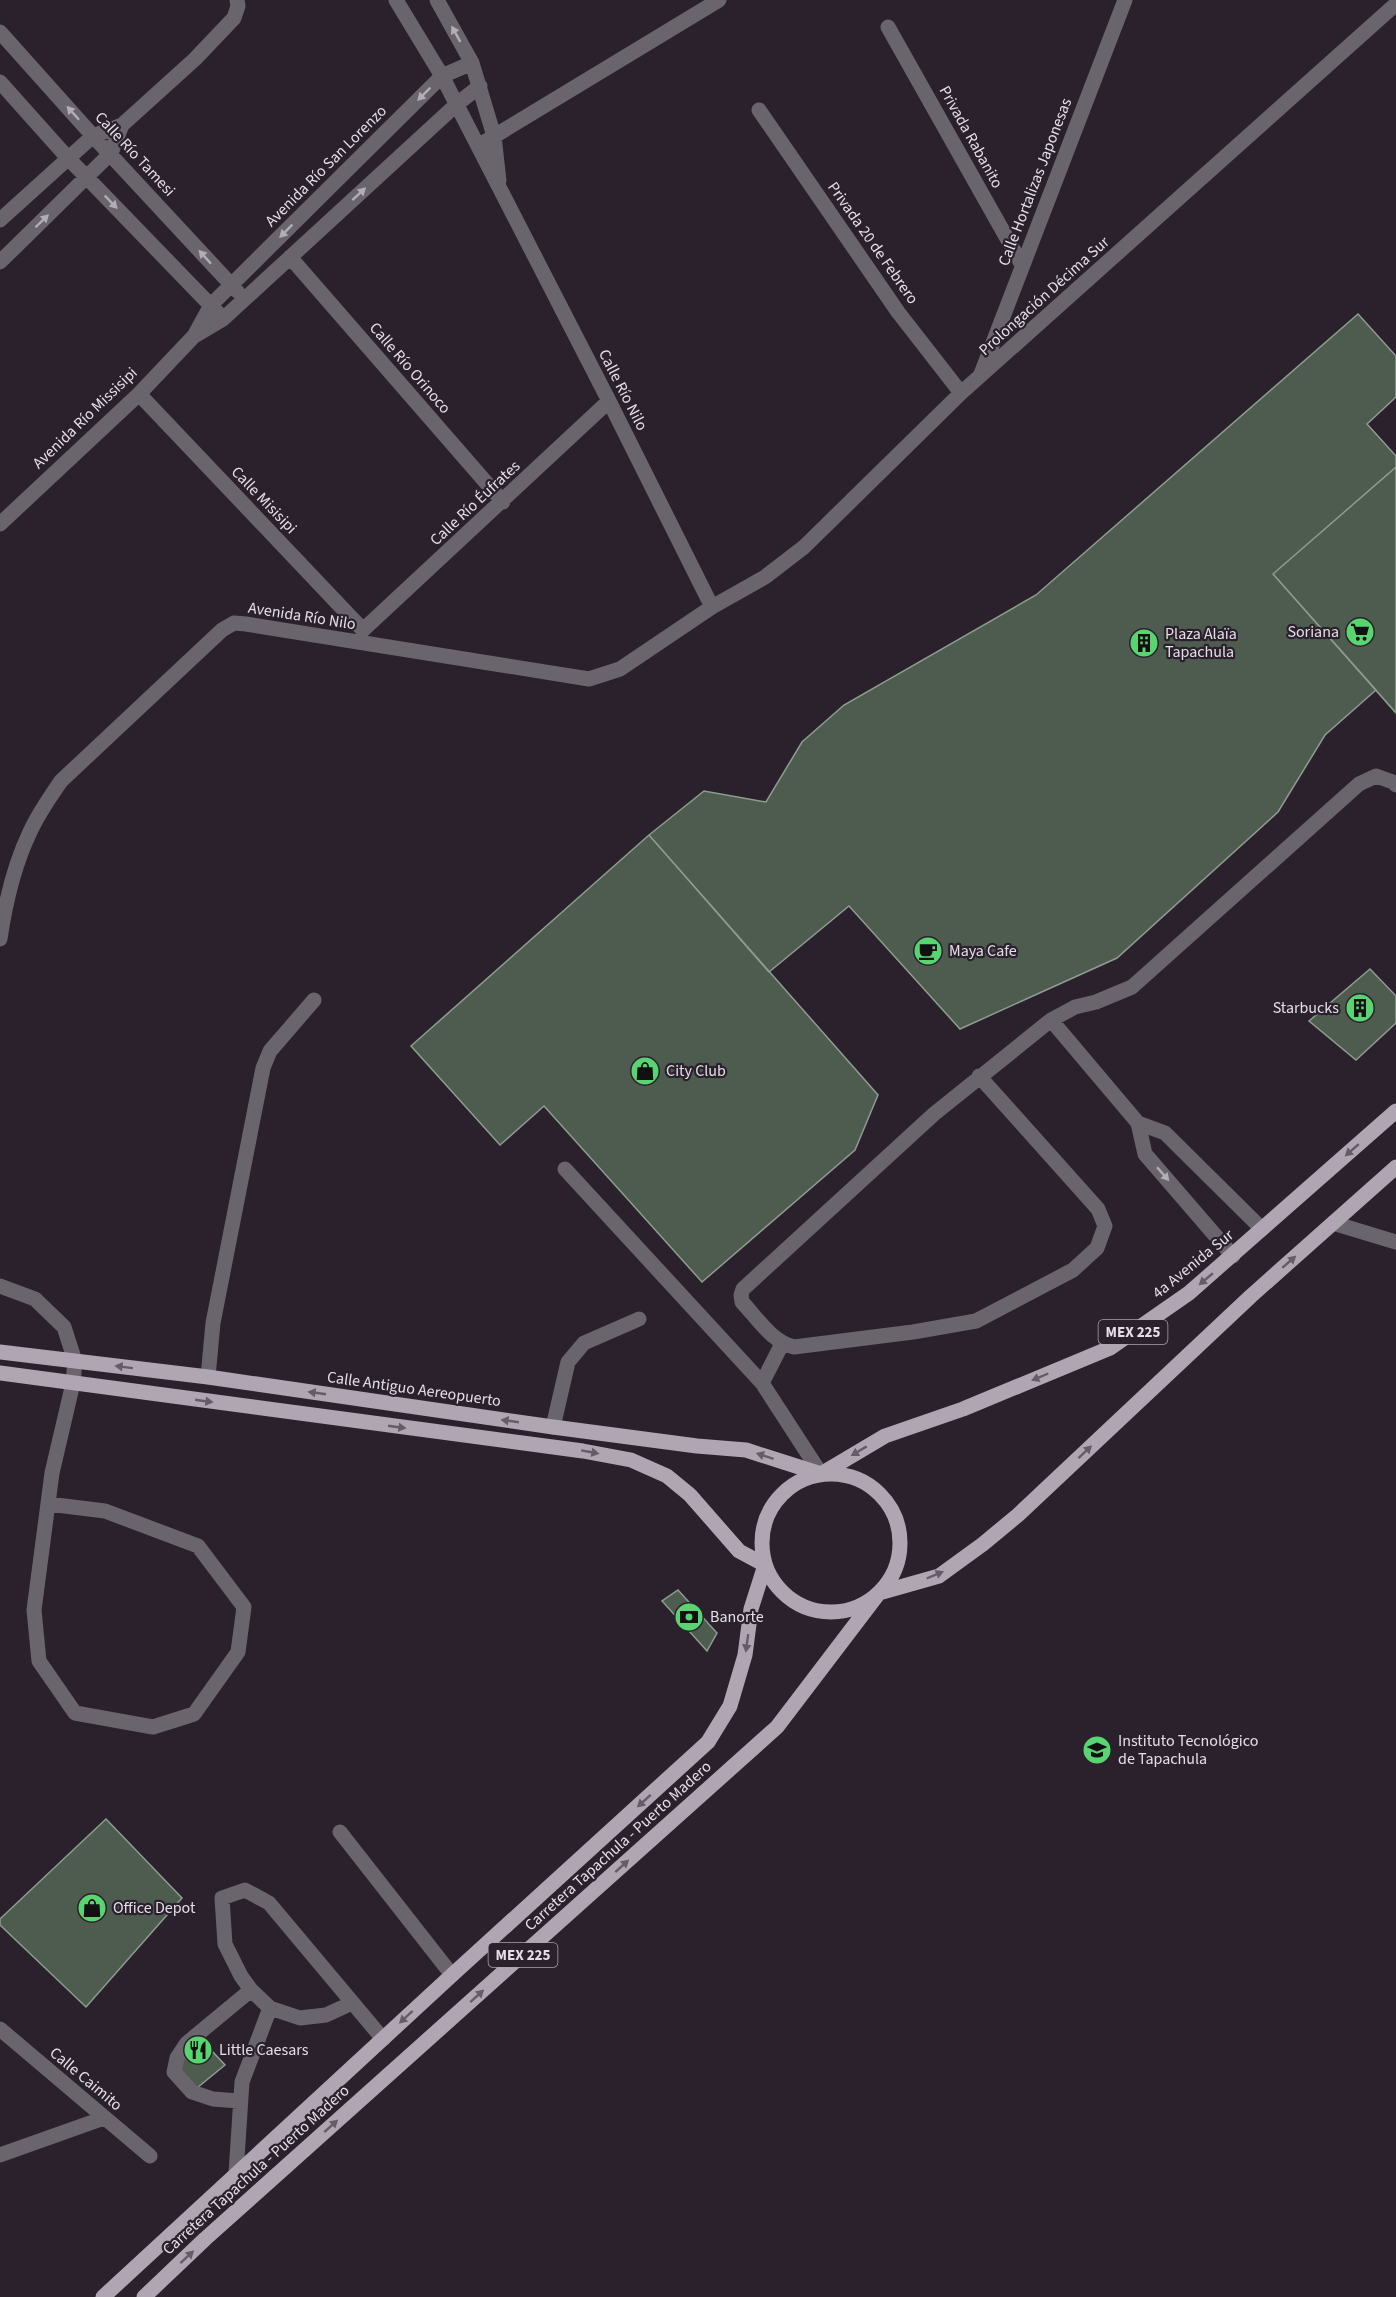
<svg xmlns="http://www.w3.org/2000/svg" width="1396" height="2297" font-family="'Source Sans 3',sans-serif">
  <rect width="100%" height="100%" fill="#2a212d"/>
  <path fill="#4e5c4f" stroke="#8e9d8f" stroke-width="1.5" d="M1358,314L1396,356V397L1367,424L1396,456V467L1273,574L1376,690L1325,735L1278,812L1117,958L960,1029L849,906L769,972L649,835L704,791L766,802L802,742L844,705L1036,595Z
    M1396,467V713L1273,574Z
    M649,835L878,1095L855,1150L702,1282L544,1106L500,1145L411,1046Z
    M1370,969L1396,996V1023L1356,1060L1309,1021Z
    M678,1590L717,1633L707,1651L662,1601Z
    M106,1819L182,1898L86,2007L0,1925V1919Z
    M197,2035L225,2065L192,2092L169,2068Z"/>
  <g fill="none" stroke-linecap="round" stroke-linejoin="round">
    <path stroke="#6a656c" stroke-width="15" d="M396,0L442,76L609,401L712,607
      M437,0L472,63L494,136L499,181
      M888,27L1022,265
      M0,32L93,136L237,291
      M0,82L67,157L218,313
      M759,110L898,312L961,393
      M478,146L719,0
      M0,220L93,136L122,125L195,59L234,18L238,6L237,0
      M290,257L503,502
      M0,262L111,153L122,125
      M196,335L223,319L457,104L480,86
      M981,374L1125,0
      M139,394L363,630
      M0,524L139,394L194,336L211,305L442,76L472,63
      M363,630L609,401
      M0,939C5,905 15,863 30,832C38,814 50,797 61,781L222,630L234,623L246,624L589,679L620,669L712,607L765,577L804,547L961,393L1396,4
      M1051,1020L1138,1123L1145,1154L1233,1256
      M979,1076L1098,1209L1105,1226L1097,1248L1073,1270L976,1321L913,1332L794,1347C771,1341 758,1319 742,1302L741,1295L743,1289L934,1114L1051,1020L1075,1007L1096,1002L1132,987L1359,784L1376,776L1393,782L1396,785
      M1138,1123L1165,1133L1262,1229
      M565,1169L762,1383L821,1474
      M1333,1223L1396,1242
      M0,1286L35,1299L64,1327L75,1361L73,1383L52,1473L34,1610L39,1661L75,1713L153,1727L194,1714L238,1652L244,1607L198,1546L105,1511L48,1504
      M208,1377L213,1323L263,1068L270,1051L314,1000
      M762,1383L782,1344
      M553,1427L568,1362L584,1343L639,1319
      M340,1832L452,1975
      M352,2003L326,2015L300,2018L270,2008L251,1990L241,1976L225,1944L222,1898L245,1890L269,1903L383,2039
      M0,2029L150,2156
      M239,2101L213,2099L192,2092L174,2072L177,2058L187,2043L251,1990
      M0,2155L104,2118
      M236,2173L242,2082L270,2008"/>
    <path stroke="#afa5b3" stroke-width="15" d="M0,1352L208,1377L553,1427L697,1446L746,1450L821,1474L885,1436L963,1409L1110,1348L1189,1293L1396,1111
      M0,1373L583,1451L631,1460L667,1476L690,1495L739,1551L765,1565L751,1609L745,1655L730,1706L708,1742L452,1975L103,2297
      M762 1543a69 69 0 1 1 138 0a69 69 0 1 1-138 0Z
      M144,2297L205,2239L777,1727L879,1593L939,1576L983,1544L1018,1515L1251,1296L1396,1167"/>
  </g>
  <defs><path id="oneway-solid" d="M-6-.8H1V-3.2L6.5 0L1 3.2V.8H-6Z" transform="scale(1.5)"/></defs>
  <g fill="#b3aeb6">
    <use href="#oneway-solid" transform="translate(456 34) rotate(-119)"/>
    <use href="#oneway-solid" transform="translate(424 94) rotate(135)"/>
    <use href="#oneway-solid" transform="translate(73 113) rotate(-132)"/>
    <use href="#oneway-solid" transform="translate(359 194) rotate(-43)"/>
    <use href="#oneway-solid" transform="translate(111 202) rotate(46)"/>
    <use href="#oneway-solid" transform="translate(42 221) rotate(-44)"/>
    <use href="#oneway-solid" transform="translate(286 231) rotate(135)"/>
    <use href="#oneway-solid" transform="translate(205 257) rotate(-132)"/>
    <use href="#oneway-solid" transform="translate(1163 1174) rotate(49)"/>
  </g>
  <g fill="#665c69">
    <use href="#oneway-solid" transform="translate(1352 1150) rotate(139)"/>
    <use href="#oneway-solid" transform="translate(1289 1262) rotate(-41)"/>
    <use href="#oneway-solid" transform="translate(1206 1279) rotate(140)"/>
    <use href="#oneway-solid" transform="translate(124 1367) rotate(-173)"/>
    <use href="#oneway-solid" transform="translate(1040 1377) rotate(157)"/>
    <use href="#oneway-solid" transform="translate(317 1393) rotate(-172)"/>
    <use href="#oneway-solid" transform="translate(204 1401) rotate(8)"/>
    <use href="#oneway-solid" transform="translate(510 1421) rotate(-172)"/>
    <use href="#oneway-solid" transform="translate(397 1427) rotate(8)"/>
    <use href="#oneway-solid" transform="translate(859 1451) rotate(149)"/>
    <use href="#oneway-solid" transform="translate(590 1452) rotate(10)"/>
    <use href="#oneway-solid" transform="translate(1085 1452) rotate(-43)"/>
    <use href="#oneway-solid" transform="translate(765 1456) rotate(-162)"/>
    <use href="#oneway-solid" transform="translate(935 1575) rotate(-23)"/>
    <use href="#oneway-solid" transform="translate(747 1643) rotate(98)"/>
    <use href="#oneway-solid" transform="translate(644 1801) rotate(138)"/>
    <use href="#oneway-solid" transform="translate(622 1866) rotate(-42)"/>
    <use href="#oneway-solid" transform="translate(477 1996) rotate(-42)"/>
    <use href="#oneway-solid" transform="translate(406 2017) rotate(137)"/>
    <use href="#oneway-solid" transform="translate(331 2126) rotate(-42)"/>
    <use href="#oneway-solid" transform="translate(187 2257) rotate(-43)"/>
  </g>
  <defs>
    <g id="supermarket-disc" transform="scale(1.5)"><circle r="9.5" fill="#58d570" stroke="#2a212d"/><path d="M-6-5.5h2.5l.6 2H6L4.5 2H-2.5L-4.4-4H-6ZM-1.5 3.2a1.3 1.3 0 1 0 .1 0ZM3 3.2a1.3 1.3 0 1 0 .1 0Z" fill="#111"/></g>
    <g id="building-disc" transform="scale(1.5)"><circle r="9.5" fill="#58d570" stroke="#2a212d"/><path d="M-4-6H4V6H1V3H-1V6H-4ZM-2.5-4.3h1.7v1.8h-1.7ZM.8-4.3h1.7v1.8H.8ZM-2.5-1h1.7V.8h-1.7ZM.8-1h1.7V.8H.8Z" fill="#111"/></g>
    <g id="cafe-disc" transform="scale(1.5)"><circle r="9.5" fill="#58d570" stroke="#2a212d"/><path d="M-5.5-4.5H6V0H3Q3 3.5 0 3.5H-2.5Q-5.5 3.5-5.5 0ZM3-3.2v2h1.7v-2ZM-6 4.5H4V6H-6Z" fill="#111"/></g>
    <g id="shop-disc" transform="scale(1.5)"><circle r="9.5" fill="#58d570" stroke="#2a212d"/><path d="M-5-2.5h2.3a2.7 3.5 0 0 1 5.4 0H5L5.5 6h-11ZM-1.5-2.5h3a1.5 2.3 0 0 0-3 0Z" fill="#111"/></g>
    <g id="bank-disc" transform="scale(1.5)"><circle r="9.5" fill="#58d570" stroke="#2a212d"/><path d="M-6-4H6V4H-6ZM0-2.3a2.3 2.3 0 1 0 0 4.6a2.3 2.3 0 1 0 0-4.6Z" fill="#111"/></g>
    <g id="university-disc" transform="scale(1.5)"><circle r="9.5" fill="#58d570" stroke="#2a212d"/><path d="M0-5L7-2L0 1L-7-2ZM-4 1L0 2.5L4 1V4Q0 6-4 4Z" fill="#111"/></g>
    <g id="restaurant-disc" transform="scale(1.5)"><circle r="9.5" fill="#58d570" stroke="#2a212d"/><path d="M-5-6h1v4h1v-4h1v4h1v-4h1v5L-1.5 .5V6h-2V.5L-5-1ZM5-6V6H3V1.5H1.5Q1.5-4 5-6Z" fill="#111"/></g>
  </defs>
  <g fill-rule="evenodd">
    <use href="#supermarket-disc" x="1360" y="632"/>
    <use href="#building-disc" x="1144" y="643"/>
    <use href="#cafe-disc" x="928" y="951"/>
    <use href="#building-disc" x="1360" y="1008"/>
    <use href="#shop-disc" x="645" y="1071"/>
    <use href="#bank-disc" x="689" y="1617"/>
    <use href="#university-disc" x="1097" y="1750"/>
    <use href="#shop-disc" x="92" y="1908"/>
    <use href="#restaurant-disc" x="198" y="2050"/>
  </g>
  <g text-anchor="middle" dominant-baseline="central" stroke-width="4.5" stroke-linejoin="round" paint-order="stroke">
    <g fill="#2a212d" stroke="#aca5af" stroke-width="1.5">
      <rect x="1098.5" y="1320" width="69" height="24" rx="4.5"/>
      <rect x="488.5" y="1943" width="69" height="24" rx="4.5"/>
    </g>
    <g font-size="15" font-weight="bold" fill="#e4dee7">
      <text x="1133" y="1332">MEX 225</text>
      <text x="523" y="1955">MEX 225</text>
    </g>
    <g font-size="16" fill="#e4dee7" stroke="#2a212d">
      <text transform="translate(971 137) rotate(61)">Privada Rabanito</text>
      <text transform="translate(135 154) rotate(47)">Calle Río Tamesi</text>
      <text transform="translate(326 166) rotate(-45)">Avenida Río San Lorenzo</text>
      <text transform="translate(1035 182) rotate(-69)">Calle Hortalizas Japonesas</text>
      <text transform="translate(873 243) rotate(55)">Privada 20 de Febrero</text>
      <text transform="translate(1044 296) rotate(-42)">Prolongación Décima Sur</text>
      <text transform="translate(410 368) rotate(49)">Calle Río Orinoco</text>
      <text transform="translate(623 390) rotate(63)">Calle Río Nilo</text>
      <text transform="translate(85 418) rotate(-44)">Avenida Río Missisipi</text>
      <text transform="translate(264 500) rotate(46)">Calle Misisipi</text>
      <text transform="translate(475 503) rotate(-43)">Calle Río Éufrates</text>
      <text transform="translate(302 616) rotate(9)">Avenida Río Nilo</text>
      <text transform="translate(1193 1264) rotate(-39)">4a Avenida Sur</text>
      <text transform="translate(414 1389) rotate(8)">Calle Antiguo Aereopuerto</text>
      <text transform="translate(618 1846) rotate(-42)">Carretera Tapachula - Puerto Madero</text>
      <text transform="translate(86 2079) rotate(40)">Calle Caimito</text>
      <text transform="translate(256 2170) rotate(-42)">Carretera Tapachula - Puerto Madero</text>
    </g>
    <g font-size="16" fill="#e4dee7" stroke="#2a212d" text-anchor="start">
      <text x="1339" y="632" text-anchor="end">Soriana</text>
      <text x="1165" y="634">Plaza Alaïa<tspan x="1165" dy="18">Tapachula</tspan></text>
      <text x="949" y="951">Maya Cafe</text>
      <text x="1339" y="1008" text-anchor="end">Starbucks</text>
      <text x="666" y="1071">City Club</text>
      <text x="710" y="1617">Banorte</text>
      <text x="1118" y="1741">Instituto Tecnológico<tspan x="1118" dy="18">de Tapachula</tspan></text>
      <text x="113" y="1908">Office Depot</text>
      <text x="219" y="2050">Little Caesars</text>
    </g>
  </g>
</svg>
